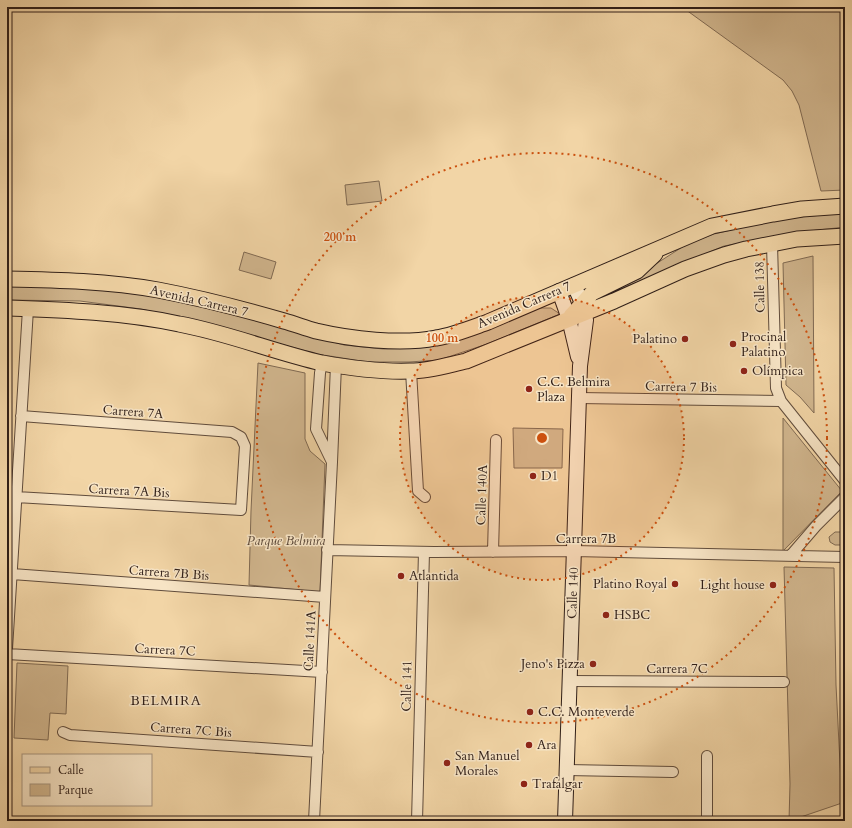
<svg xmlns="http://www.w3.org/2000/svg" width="852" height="828" font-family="Cardo,serif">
  <rect width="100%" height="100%" fill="#f2d5a6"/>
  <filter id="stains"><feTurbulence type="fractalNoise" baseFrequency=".005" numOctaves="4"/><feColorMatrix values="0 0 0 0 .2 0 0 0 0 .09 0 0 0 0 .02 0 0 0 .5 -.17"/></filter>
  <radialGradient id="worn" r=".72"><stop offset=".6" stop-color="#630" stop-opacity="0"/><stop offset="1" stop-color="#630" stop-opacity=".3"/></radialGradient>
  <path fill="#d1b68e" stroke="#806a53" d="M682,7H845V190L821,191L799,105L792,91L783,80Z
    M379,181L382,201L347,205L345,185Z
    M845,213V227L800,232L724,246L592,301L637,276L687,244L714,234L761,223L800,217Z
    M244,252L276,262L271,279L239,270Z
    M813,256L814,413L800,397L786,385L783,263Z
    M7,285L77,287L147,294L227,312L344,345L383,349L414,348L444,344L536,308H551L560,314L487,344L439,360L409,362H368L317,354L207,324L141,309L80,301L7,300Z
    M258,363L305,373V439L310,451L325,464L320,592L249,585L251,511Z
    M783,418L842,491L783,551Z
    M513,428L563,429L562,468H514Z
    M835,532H845V545H835L830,542L829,537Z
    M784,567L834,568L836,685L842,803L789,821L790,784Z
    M17,663L68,666L66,714L50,713L48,740L14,738Z"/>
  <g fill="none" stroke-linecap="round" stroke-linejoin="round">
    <g stroke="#604c3c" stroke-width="12">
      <path id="street" d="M772,244L776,388L781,401L845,481
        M322,362L320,373L316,429L332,462
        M411,371L418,491L425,497
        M579,398L781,401
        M16,497L241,510L245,446L241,437L232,432L21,416
        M327,550L434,552L574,551L845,557
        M493,552L496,440
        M791,555L816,526L845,497
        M12,574L325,597
        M7,649L28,309
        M7,654L322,672
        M570,681L784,682
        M63,732L70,735L318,752
        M707,756V821
        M567,770L673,772
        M314,821L332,462L336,365
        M417,821L424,552"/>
    </g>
    <g stroke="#301f18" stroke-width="16">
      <path id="secondary" d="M559,291L569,319L578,357
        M565,821L580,366L586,320L582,303L574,285"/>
    </g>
    <g stroke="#301f18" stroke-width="17">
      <path id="primary" d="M7,279C58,280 108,281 158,290C200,298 243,309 284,321C295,324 305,328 316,331C350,339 401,345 436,338C454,335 471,328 488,322L712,226L773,214L802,209L845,206
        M7,308C64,310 123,312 179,324C228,333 274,352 322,363C350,368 381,372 410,371C429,371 448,365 466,361L614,301L685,269L724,255L746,249L797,239L845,236
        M571,316L592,293L637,271L655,254"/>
    </g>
    <use href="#street" stroke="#f7e4c5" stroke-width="10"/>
    <use href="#secondary" stroke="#f7e4c5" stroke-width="14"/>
    <use href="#primary" stroke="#f2d5a6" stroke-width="15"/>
  </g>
  <circle cx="542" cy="438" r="142" fill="#cc500e" fill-opacity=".12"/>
  <g fill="none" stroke="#cc500e" stroke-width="2" stroke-dasharray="2 4">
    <circle cx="542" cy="438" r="142"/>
    <circle cx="542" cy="438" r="285"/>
  </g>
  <g fill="#8f2418" stroke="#f7e4c5" stroke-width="1.5">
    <circle cx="685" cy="339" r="4"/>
    <circle cx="733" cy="344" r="4"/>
    <circle cx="744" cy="371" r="4"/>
    <circle cx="529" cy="389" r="4"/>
    <circle cx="533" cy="476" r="4"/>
    <circle cx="401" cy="576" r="4"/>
    <circle cx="675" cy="584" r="4"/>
    <circle cx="773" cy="585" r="4"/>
    <circle cx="606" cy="615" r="4"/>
    <circle cx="593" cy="664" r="4"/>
    <circle cx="530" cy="712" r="4"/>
    <circle cx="529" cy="745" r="4"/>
    <circle cx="447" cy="763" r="4"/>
    <circle cx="524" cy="784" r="4"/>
  </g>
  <g text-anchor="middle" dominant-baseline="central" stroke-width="3" stroke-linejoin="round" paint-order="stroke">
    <g font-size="13" fill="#301f18" stroke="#f7e4c5">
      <text transform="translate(760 287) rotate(-91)">Calle 138</text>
      <text transform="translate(199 301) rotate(13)">Avenida Carrera 7</text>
      <text transform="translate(524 305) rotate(-23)">Avenida Carrera 7</text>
      <text transform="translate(681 387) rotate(1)">Carrera 7 Bis</text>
      <text transform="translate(133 412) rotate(4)">Carrera 7A</text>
      <text transform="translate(129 491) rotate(3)">Carrera 7A Bis</text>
      <text transform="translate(482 495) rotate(-88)">Calle 140A</text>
      <text x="586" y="539">Carrera 7B</text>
      <text transform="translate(169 573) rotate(4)">Carrera 7B Bis</text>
      <text transform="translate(573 593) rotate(-88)">Calle 140</text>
      <text transform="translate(310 641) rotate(-87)">Calle 141A</text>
      <text transform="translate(165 650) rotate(3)">Carrera 7C</text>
      <text x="677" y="669">Carrera 7C</text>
      <text transform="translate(407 686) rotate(-89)">Calle 141</text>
      <text transform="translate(191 730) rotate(4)">Carrera 7C Bis</text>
    </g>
    <g font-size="13" fill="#301f18" stroke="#f7e4c5" text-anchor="start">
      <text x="741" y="337">Procinal<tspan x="741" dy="15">Palatino</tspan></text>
      <text x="677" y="339" text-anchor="end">Palatino</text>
      <text x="752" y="371">Olímpica</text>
      <text x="537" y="382">C.C. Belmira<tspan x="537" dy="15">Plaza</tspan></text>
      <text x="541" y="476">D1</text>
      <text x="409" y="576">Atlantida</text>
      <text x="667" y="584" text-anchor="end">Platino Royal</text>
      <text x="765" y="585" text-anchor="end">Light house</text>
      <text x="614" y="615">HSBC</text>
      <text x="585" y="664" text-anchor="end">Jeno's Pizza</text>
      <text x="538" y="712">C.C. Monteverde</text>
      <text x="537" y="745">Ara</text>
      <text x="455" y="756">San Manuel<tspan x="455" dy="15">Morales</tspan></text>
      <text x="532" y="784">Trafalgar</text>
    </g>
    <g font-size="13" font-style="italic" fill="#584536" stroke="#f7e4c5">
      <text x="286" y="541">Parque Belmira</text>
    </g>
    <g font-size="14" letter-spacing="1" fill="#301f18" stroke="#f7e4c5">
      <text x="166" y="700">BELMIRA</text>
    </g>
  </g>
  <circle cx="542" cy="438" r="6" fill="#cc500e" stroke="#f7e4c5" stroke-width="2"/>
  <g font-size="12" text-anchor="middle" font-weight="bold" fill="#cc500e" stroke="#f7e4c5" stroke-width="3" stroke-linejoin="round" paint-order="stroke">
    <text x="340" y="241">200 m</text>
    <text x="442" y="342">100 m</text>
  </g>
  <rect width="852" height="828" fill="none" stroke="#f2d5a6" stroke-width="24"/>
  <rect x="8" y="8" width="836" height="812" fill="none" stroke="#301f18" stroke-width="2"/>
  <rect x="12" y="12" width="828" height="804" fill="none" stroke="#301f18"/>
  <rect x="22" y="754" width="130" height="52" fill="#f7e4c5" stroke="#a79580"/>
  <rect x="30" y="767" width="20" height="6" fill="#f2d5a6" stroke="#a79580"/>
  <text x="58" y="774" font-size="12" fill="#301f18">Calle</text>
  <rect x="30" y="784" width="20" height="12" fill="#d1b68e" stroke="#a79580"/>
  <text x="58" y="794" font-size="12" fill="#301f18">Parque</text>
  <rect width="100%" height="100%" filter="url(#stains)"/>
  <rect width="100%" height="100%" fill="url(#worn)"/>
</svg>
